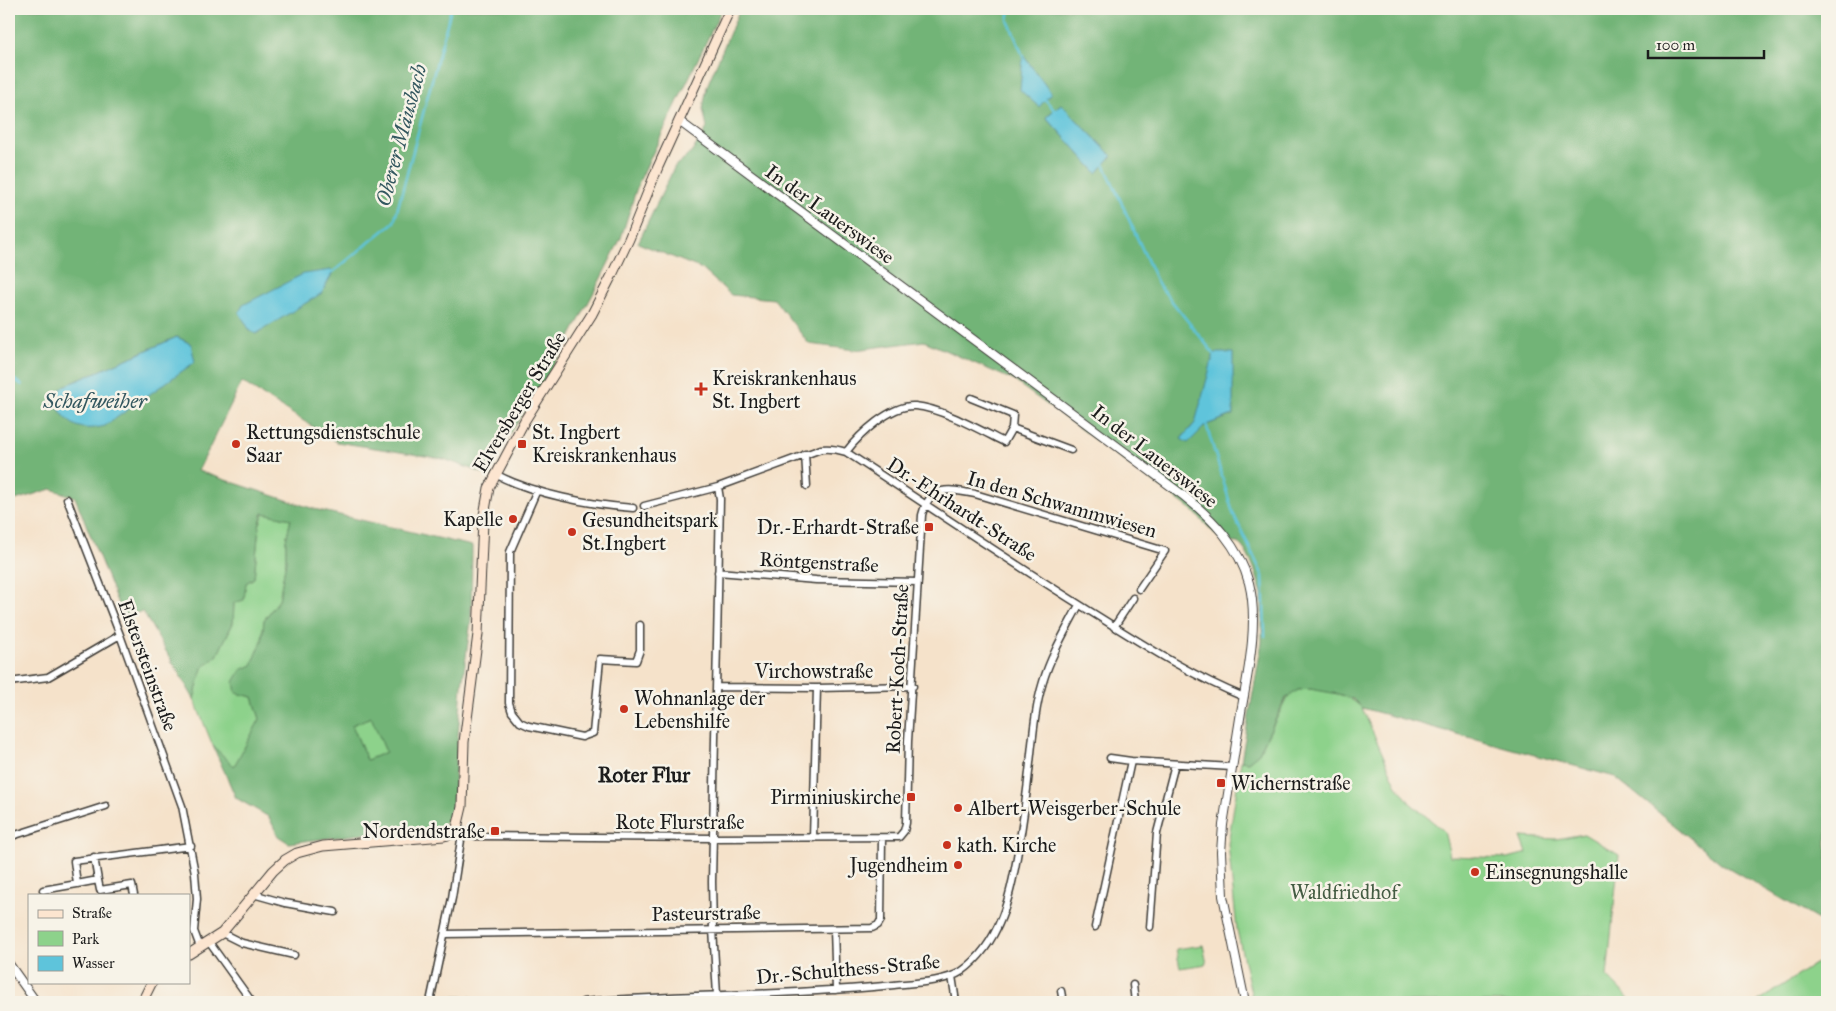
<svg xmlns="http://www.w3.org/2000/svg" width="1836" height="1011" font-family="'IM FELL Great Primer',serif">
  <rect width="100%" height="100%" fill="#f7f3e8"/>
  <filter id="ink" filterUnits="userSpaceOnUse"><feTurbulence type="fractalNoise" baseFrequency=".02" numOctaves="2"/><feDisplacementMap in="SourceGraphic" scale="10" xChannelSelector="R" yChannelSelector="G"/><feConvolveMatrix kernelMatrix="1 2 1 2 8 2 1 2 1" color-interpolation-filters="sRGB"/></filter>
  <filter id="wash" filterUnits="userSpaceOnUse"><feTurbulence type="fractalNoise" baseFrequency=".0096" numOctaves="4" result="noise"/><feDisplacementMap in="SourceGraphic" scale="20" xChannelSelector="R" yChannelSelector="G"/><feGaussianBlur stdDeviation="1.12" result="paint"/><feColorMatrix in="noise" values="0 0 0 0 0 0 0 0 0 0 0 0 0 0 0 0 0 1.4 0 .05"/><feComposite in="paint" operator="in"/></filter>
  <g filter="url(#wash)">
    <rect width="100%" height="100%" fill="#f5e2ca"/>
    <path fill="#8dd28b" stroke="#547754" d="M264,513L291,519L286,540V561L279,600L264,620L262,641L252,666L241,670L236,693L253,697L260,719L234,767L213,746L194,699L202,668L217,656L233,623L234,602L246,583L254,578L259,526Z
      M1310,689C1331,692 1347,693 1362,708L1396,784L1410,803L1444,831L1450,856L1508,858L1527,853L1521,837L1556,839L1584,834L1619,855L1607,976L1632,1002H1253L1237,930L1228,844L1241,761L1248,762L1259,753L1287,698L1298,690Z
      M372,717L386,752L367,760L352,725Z
      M1203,945L1207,964L1180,968L1176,949Z
      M1827,956V1002H1757Z
      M436,996L472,997V1002H435Z"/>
    <path fill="#72b477" stroke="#47684a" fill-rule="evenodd" d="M9,9H722L638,184L621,238L595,290L565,347L485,474L444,459L337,442L242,382L198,471L314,509L472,546L471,620L462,686L452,810L446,821L439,828L378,832L289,843L278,836L269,817L236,798L213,746L234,766L260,719L253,697L236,693L234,682L241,670L252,665L262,641L264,620L279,600L286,561V540L291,519L263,513L259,526L254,578L246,583L244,600L234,603L233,623L217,656L202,668L194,699L143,612L122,614L75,497L51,489L9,502ZM177,337L191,344L70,422L62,414L54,401L65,386ZM371,717L386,752L367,760L352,725Z
      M740,9H1827V925L1722,864L1615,777L1362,708L1353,699L1338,694L1310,689L1298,690L1286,698L1259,753L1248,762L1241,761L1262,642V594L1254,568L1246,552L1239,543L1223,542L1192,510L1013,380L924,341L855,350L809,344L774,299L731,295L702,269L638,243L675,166L691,153L707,128L703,109L707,86ZM1023,56L1051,93L1039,106ZM1061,104L1112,156L1097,173L1046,117ZM1233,415L1206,425L1181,439L1195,423Z"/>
    <path fill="#5ec4db" stroke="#3d707c" d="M1023,55L1051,93L1039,107L1020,90Z
      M1061,104L1112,156L1097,173L1046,117Z
      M331,270L333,272L322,293L256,334L250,331L239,312L243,305L303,274Z
      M177,337L191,344L195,362L105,426C77,433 68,424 54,401L57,393L65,386Z
      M1214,353H1233V415L1206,425L1188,443L1181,439L1195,423Z"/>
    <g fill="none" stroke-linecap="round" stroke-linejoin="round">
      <path stroke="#5ec4db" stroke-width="2.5" d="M1010,9L1008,20L1023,56
        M1043,97L1056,112
        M1104,164L1158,284L1214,354
        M333,272L394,222L451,9
        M9,376L22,385
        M1206,424L1233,513L1263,576L1265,636"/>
    </g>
  </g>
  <g filter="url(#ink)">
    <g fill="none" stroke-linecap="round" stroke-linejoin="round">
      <g stroke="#3d3a36" stroke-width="9">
        <path id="minor" d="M1012,428L1071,450
          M846,452C859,435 891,404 915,406C941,408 980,430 1004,442L1012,428L1013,415L971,398
          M805,454L807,486
          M495,474C533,494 591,505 633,508
          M537,490L510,552L509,703L512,712L520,722L529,726L582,737L593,733L600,659L636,661L640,650V625
          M67,499L120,635L182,806L195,873L197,899L194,931L200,947
          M644,506L718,487L821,449C830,448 837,449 846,452C927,505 1006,559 1088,610C1138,641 1189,675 1244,697
          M718,572L816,580L918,582
          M1114,627L1133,598
          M9,682L48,677L120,635
          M716,687L817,688L913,686
          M1110,758L1131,761L1232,767
          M457,828L476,836L713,838L899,837L904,831L906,823L908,741L922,515C930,484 950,489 975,494L1165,551L1139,589
          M9,837L106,806
          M813,838L817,688
          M98,880L100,890L132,885L134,895
          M77,884L98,880L94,857
          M43,890L77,884L74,861L191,846
          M253,894L285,903L335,912
          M1095,927L1131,761
          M1150,927L1157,833L1175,764
          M834,929L836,990
          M222,933L242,943L294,955
          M445,934L872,928L878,925L881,920L882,838
          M209,942L252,1002
          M952,976L956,1002
          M1133,985L1135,1002
          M1061,991L1063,1002
          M717,995L713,929L712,882L720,499L718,487
          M430,1002L452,898L461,840L457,828
          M583,1002C686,994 790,996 894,985C913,983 946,982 962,971C1000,944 1011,895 1018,851C1023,822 1027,792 1030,763C1033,736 1035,708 1043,682C1051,655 1066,630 1079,605"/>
      </g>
      <g stroke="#3d3a36" stroke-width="10">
        <path id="tertiary" d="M679,121L1184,496C1213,519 1239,546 1249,583C1259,622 1248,673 1241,712C1235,750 1229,787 1223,825L1221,852L1223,896L1245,1002
          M9,964L36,1002"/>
      </g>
      <g stroke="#3d3a36" stroke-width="11">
        <path id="secondary" d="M189,954L222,933L273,871L285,860L297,853L323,846L444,836L452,834L457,828L462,807L464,742L478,634L483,521L489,488L525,420L592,314L612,275L629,239L658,167L730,9
          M142,1002L152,982"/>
      </g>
      <use href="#minor" stroke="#fff" stroke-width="6"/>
      <use href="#tertiary" stroke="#fff" stroke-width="8"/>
      <use href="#secondary" stroke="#fce5d0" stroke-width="9"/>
    </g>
  </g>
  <g fill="#c8321e" stroke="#f7f3e8" stroke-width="2">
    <path d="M698.5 381.5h5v5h5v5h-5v5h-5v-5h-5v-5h5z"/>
    <circle cx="236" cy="444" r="5"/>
    <rect x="517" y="439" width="10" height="10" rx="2.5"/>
    <circle cx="513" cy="519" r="5"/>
    <rect x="924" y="522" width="10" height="10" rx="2.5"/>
    <circle cx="572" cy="532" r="5"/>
    <circle cx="624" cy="709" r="5"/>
    <rect x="1216" y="778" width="10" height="10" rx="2.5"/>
    <rect x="906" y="792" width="10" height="10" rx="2.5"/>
    <circle cx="958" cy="808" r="5"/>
    <rect x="490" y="826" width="10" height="10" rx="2.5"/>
    <circle cx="947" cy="845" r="5"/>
    <circle cx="958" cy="865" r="5"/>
    <circle cx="1475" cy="872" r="5"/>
  </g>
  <g text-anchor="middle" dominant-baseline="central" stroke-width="5" stroke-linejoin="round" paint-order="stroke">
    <g font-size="20" fill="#1c1c1c" stroke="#f7f3e8">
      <text transform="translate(830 214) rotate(36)">In der Lauerswiese</text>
      <text transform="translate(519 402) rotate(-59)">Elversberger Straße</text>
      <text transform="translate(1155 456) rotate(38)">In der Lauerswiese</text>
      <text transform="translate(1062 504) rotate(16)">In den Schwammwiesen</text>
      <text transform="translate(962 509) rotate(33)">Dr.-Ehrhardt-Straße</text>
      <text transform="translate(819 562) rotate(3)">Röntgenstraße</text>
      <text transform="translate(148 665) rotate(70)">Elstersteinstraße</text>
      <text transform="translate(897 669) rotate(-87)">Robert-Koch-Straße</text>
      <text x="814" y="671">Virchowstraße</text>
      <text x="680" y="822">Rote Flurstraße</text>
      <text transform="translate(706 913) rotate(-1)">Pasteurstraße</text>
      <text transform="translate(848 969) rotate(-5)">Dr.-Schulthess-Straße</text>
    </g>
    <g font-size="20" fill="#1c1c1c" stroke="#f7f3e8" text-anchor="start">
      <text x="712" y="378">Kreiskrankenhaus<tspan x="712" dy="23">St. Ingbert</tspan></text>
      <text x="246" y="432">Rettungsdienstschule<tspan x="246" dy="23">Saar</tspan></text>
      <text x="532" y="432">St. Ingbert<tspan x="532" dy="23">Kreiskrankenhaus</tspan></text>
      <text x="503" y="519" text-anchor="end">Kapelle</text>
      <text x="582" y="520">Gesundheitspark<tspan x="582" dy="23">St.Ingbert</tspan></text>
      <text x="919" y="527" text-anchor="end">Dr.-Erhardt-Straße</text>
      <text x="634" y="698">Wohnanlage der<tspan x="634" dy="23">Lebenshilfe</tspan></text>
      <text x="1231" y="783">Wichernstraße</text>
      <text x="901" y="797" text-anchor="end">Pirminiuskirche</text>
      <text x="968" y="808">Albert-Weisgerber-Schule</text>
      <text x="485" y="831" text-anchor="end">Nordendstraße</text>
      <text x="957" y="845">kath. Kirche</text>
      <text x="948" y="865" text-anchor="end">Jugendheim</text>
      <text x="1485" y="872">Einsegnungshalle</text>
    </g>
    <g font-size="20" fill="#445c43" stroke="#f7f3e8">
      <text x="1344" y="892">Waldfriedhof</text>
    </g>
    <g font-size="21" font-style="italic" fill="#33575f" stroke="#f7f3e8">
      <text transform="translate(401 135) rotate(-75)">Oberer Mäusbach</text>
      <text x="95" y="401">Schafweiher</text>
    </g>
    <g font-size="21" font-weight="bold" fill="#1c1c1c" stroke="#f7f3e8">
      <text x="644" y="775">Roter Flur</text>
    </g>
  </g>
  <rect width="1836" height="1011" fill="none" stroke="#f7f3e8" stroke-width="30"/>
  <rect x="28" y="894" width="162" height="90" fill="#f7f3e8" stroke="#9f9d96"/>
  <rect x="38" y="910" width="25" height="8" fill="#fce5d0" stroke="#9f9d96"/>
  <text x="72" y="918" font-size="15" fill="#1c1c1c">Straße</text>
  <rect x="38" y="931" width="25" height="15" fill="#8dd28b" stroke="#9f9d96"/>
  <text x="72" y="944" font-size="15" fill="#1c1c1c">Park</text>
  <rect x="38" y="956" width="25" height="15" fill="#5ec4db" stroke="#9f9d96"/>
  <text x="72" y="968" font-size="15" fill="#1c1c1c">Wasser</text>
  <path d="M1648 50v8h116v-8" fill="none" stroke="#1c1c1c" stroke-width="2.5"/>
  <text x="1656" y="50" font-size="15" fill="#1c1c1c" stroke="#f7f3e8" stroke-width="4" paint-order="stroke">100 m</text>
</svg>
